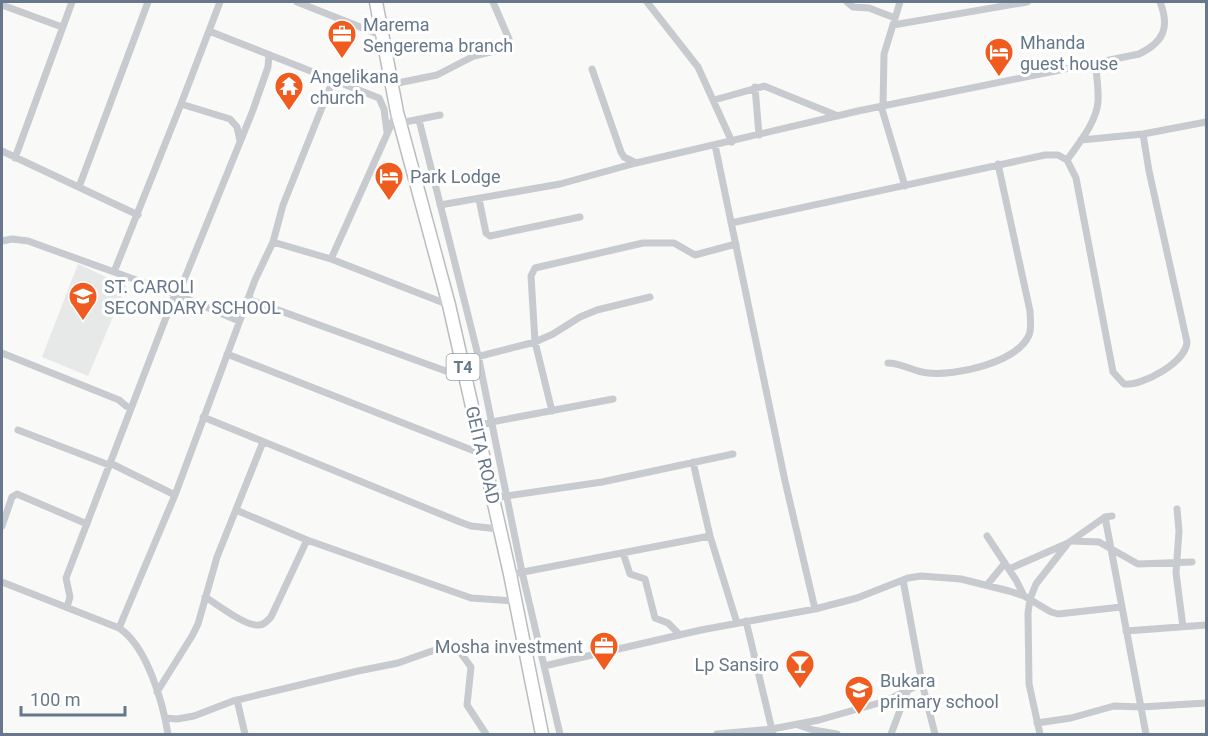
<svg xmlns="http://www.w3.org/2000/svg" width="1208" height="736" font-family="Roboto,sans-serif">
  <rect width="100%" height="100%" fill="#f9f9f7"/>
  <path fill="#e7e8e8" d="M78,264L126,286L88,376L42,357Z"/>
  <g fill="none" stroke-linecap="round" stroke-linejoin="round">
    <g stroke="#b9bdc0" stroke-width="15">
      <path id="highway" d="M376,2L397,112L449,305L510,574L542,734"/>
    </g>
    <path stroke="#c7cbcf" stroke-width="7" d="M297,2L383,36
      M647,2L698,67L732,142
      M847,2L853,7L869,8L895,18
      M2,5L62,27
      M893,25L1027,2
      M209,31L379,98L384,109L387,132
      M592,69L621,152L624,157L636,163
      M393,84L437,75L474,56L503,49L508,45L509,39L493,2
      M755,87L759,135
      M714,100L764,86L838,116
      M181,104L230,119L237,127L240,141
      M881,106L905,186
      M883,106L884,54L900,2
      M419,120L478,355L522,572L560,734
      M400,123L440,115
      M1081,140L1143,134L1206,122
      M715,145L785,481L815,609
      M2,151L138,215
      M15,158L72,2
      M1067,160C1079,143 1096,123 1098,102C1099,89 1096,76 1096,64
      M79,187L148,2
      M479,199L486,233L490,236L580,217
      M440,205L560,184L636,163L858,111L1139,54C1164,42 1170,27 1160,2
      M731,223L1045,155H1058L1067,160L1076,178L1113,372L1124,384C1143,386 1186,362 1187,342L1149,171L1143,134
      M2,241L12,239L28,241L178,295L239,321
      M273,242L331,259L449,305
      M331,259L396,114
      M114,272L181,104L220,2
      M178,295L253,110L268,67L269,55
      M248,299L465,378
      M2,353L119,400L126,406
      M227,354L482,454
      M461,361L535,342L553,334L580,317L597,310L650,297
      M888,363C902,363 914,372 928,373C955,376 1017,363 1029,335C1032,328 1030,319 1030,311L998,164
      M552,411L535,342L531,276L535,268L643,243H674L695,255L736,244
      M203,417L460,522L471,526L499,529
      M476,425L613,399
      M18,430L109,465
      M693,462L710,536L737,623
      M110,463L175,495
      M492,498L602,482L733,454
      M1177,509L1179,531L1176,573L1183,627
      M236,510L307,540L471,598L515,601
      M1105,517L1146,734
      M2,526L12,497L17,494L87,524
      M987,536L1016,580L1024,596
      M1072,541L1099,542L1138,564L1192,562
      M623,553L630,574L645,579L655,618L668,623L680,635
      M1009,569L1068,543L1105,517L1112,516
      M518,573L710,536
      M903,580L922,683L935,734
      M2,582L119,628C147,646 163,703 168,734
      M987,585L1005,563
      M205,597C217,604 246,627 259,625C264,625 267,621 271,617L307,540
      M67,607L70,597L66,578L175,294
      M746,621L773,734
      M119,628L175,495L255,280L273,242L283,205L333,80
      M1126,631L1206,625
      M544,666L701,630L815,609L857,598L908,578L921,576L961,579L1009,591L1024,596L1051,612L1058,614L1121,607
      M157,692L192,636L198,624L217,557L263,442
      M905,697L927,704
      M237,700L245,734
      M166,718L177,719L194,716L233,701L358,671L398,663L449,645L457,648L471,667L467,705L486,734
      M1037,723L1071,718L1114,706L1141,707L1206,703
      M798,725L813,730L837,734
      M717,734L772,729L819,720L886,701L922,683
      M891,734L907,692
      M1040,734L1029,684L1028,613L1030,599L1036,584L1068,543"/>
    <use href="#highway" stroke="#fff" stroke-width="12"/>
  </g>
  <defs>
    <g id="office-pin" transform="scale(1.5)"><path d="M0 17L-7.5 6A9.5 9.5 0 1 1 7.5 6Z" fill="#f05c20" stroke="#fff"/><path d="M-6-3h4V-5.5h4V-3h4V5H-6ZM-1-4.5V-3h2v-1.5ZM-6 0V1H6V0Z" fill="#fff"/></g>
    <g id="hotel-pin" transform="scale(1.5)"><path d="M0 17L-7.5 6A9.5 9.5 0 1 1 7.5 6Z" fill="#f05c20" stroke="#fff"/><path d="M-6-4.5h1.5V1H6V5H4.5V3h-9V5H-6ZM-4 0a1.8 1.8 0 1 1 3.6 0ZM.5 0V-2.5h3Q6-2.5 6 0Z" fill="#fff"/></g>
    <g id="temple-pin" transform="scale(1.5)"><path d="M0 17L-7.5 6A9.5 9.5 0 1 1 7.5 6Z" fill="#f05c20" stroke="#fff"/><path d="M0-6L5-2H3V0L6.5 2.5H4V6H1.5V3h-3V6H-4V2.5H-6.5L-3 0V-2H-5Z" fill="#fff"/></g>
    <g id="school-pin" transform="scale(1.5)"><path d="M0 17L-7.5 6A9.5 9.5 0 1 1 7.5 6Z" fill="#f05c20" stroke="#fff"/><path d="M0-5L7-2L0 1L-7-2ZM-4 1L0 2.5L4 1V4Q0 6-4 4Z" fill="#fff"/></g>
    <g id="bar-pin" transform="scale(1.5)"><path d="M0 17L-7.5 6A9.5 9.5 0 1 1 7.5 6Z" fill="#f05c20" stroke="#fff"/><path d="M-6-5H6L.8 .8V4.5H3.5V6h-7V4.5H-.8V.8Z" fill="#fff"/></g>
  </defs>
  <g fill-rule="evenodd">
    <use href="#office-pin" x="342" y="34"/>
    <use href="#hotel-pin" x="999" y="52"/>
    <use href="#temple-pin" x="289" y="86"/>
    <use href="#hotel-pin" x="389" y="176"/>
    <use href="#school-pin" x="83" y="296"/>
    <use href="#office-pin" x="604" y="646"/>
    <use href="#bar-pin" x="800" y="664"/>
    <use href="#school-pin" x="859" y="690"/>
  </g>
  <g text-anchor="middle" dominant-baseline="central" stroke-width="6" stroke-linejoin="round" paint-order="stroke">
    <rect fill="#fff" stroke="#94a0ad" stroke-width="1.5" x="446.5" y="354" width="33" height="26" rx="4.5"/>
    <g font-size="16" font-weight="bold" fill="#66788a">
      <text x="463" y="367">T4</text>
    </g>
    <g font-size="18" fill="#66788a" stroke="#fff" text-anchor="start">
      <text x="363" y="24">Marema<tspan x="363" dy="21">Sengerema branch</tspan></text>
      <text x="1020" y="42">Mhanda<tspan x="1020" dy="21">guest house</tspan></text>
      <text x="310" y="76">Angelikana<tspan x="310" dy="21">church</tspan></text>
      <text x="410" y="176">Park Lodge</text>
      <text x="104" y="286">ST. CAROLI<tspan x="104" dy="21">SECONDARY SCHOOL</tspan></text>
      <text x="583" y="646" text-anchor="end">Mosha investment</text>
      <text x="779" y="664" text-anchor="end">Lp Sansiro</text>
      <text x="880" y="680">Bukara<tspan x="880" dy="21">primary school</tspan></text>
    </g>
    <g font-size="18" fill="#66788a" stroke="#fff">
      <text transform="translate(483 455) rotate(77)">GEITA ROAD</text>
    </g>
  </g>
  <rect width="1208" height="736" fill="none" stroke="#66788a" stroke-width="6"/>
  <path d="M21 706v9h104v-9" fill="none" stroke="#66788a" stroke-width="3"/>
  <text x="30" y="706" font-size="18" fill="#66788a" stroke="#ffffff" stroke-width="4.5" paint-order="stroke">100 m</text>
</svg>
